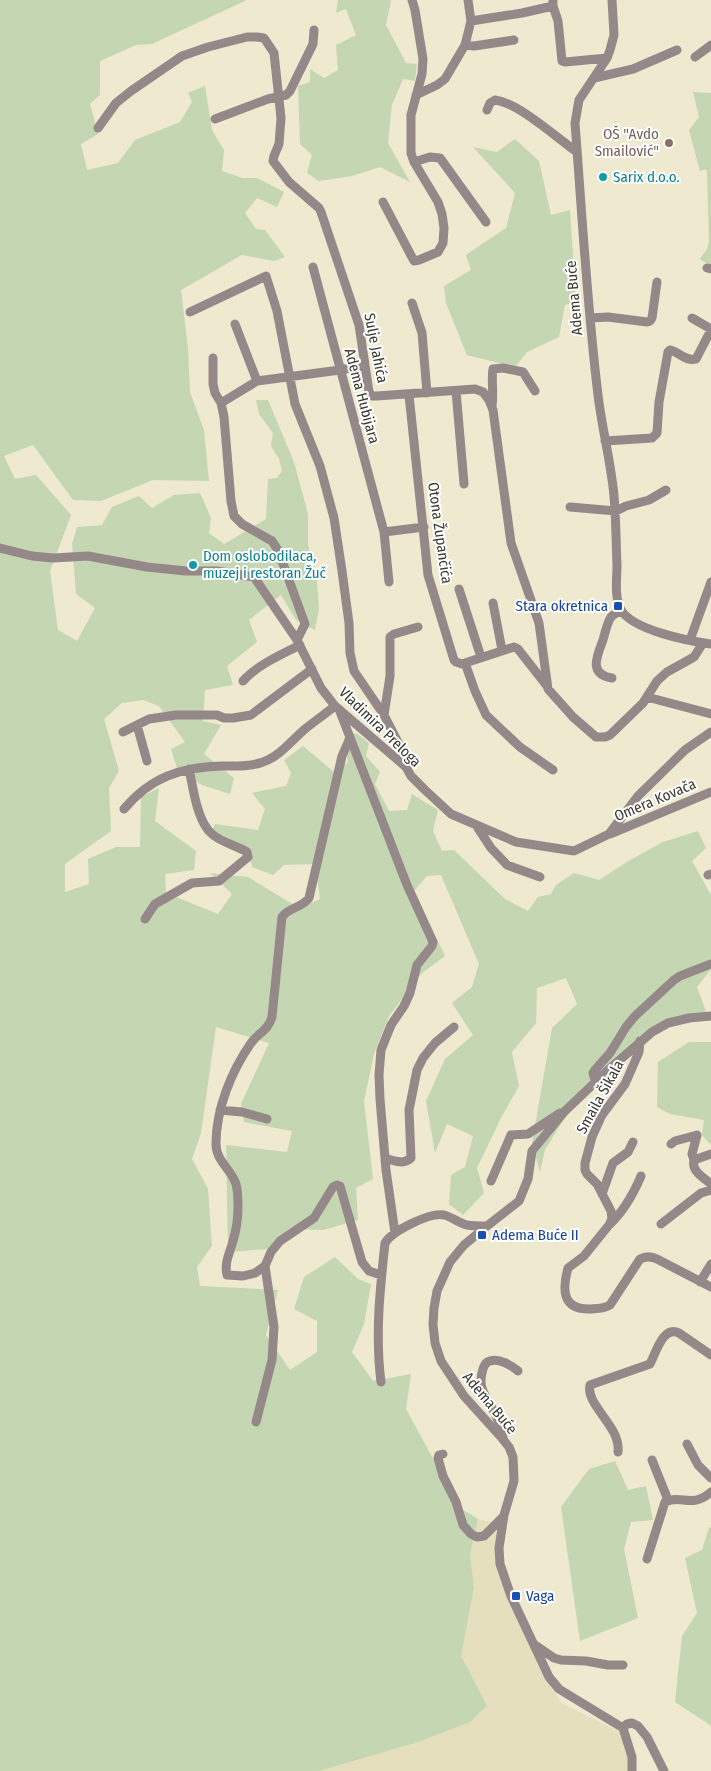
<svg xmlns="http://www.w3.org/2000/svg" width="711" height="1771" font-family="'Fira Sans Condensed',sans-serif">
  <rect width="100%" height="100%" fill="#eee9cf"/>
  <path fill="#e5dfbd" d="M478,1519L501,1524L498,1549L514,1611L538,1664L561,1703L622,1733L633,1771H18L474,1587L470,1555Z"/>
  <path fill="#c4d7b2" d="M0,0H247L152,44L136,45L100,61V95L90,104L98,134L81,144L87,170L118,163L135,140L180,122L192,102L188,93L205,86L212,130L224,150L222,171L242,178H257L284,192L277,207L257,198L245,213L256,229L265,230L285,257L274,261L242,255L181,290L188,348L190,392L204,430L209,481L153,480L101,501L73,500L33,445L4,456L15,479L36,475L71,515L50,571L58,630L77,641L95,608L76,594L72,544L77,527L102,525L112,507L139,496L152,508L174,495L200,493L211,518L209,533L224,544L266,519L268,479L277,478L282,471L279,459L271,446L273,433L259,414L256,400H268L294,462L308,514V545L317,582L319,608L315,630L296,620L281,595L249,620L257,642L227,666L233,685L205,690L203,721L221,725L204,754L234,778L230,794L202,785L178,771L171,749L185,742L159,706L143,700L122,703L104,719L119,771L109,788L111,831L65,864V892L89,884L88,859L116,847H140L141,797L159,788L155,821L196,851L194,870L165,874L166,893L218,914L232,894L210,873L248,877L299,908L320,899L315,864L284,865L273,875L252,867L248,849L212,831L215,824L258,830L265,809L252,793L286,786L291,773L284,760L303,746L334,772L348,762L344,738L356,733L369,743L366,756L380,772L375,784L389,811L407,810L412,794L438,810L433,831L442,851L454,850L505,899L528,911L538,897L551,894L556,885L574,873L599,880L630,860L663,842L698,831L706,848L692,861L711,895V969L697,987L707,1014L643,1035L582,1089L545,1150L540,1172L532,1143L552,1028L577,1004L566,978L537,988L536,1023L512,1052L519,1086L502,1116L477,1168L484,1193L463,1215L449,1204L451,1175L465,1167L473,1136L447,1124L435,1153L426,1101L445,1059L473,1035L452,1003L472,987L479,964L441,875L427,876L414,891L445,956L422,973L389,1016L374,1054L364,1101L373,1179L356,1188L358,1220L323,1230L294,1229L269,1249L228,1252L226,1145L287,1152L292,1131L244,1122L241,1104L269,1043L216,1027L201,1133L192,1159L208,1189L212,1246L197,1267L200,1286L278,1290L266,1335L290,1370L317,1352V1321L294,1309L304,1277L335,1257L358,1279L371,1284L364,1324L352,1352L373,1381L411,1374L406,1409L460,1508L478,1519L470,1555L474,1587L461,1656L487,1706L470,1722L418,1742L319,1771H0Z
    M338,0H391L386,25L406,63L417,64L415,81L403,79L392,105L388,143L410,182L380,167L352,176L319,181L307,173L312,155L300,144L298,86L310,82V69L324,78L338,70L336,45L356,35L346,9L336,13Z
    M693,92L711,93V266L700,259L707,249L709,241L707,172L706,169L700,171L689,130L699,117Z
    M515,139L539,161L551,215L570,210L576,302L565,305L559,337L527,352L515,367L467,355L446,303L444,286L471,270L466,255L506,228L515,193L473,147L497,152Z
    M689,1042H711V1145L702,1135L704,1120L670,1114L657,1107L658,1062Z
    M615,1461L628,1490L646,1486L653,1520L631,1522L624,1549L638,1618L580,1641L561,1507L589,1469Z
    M711,1527V1728L710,1725L675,1702L682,1636L697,1613L685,1558L702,1550L709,1528Z"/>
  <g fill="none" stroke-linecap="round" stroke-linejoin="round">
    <path stroke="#958889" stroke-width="9" d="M553,0V6L558,21L562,61L565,62L607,58
      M612,0L614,35L610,50L607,58L579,100L575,123C582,214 587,305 598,395C602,429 611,462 614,496C616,519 616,542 617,565C617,578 614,597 621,610C633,630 688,641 711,644
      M471,21L522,13L553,6
      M465,45L474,46L514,40
      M695,57L711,45
      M594,78L633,69L677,50
      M416,95L437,85L445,79L465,45L471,21L468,0
      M487,110L490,103L495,100C519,103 557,138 577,152
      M215,119L268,99L286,95L290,91L313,44L314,30
      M98,128L116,103L131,91L182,56L208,47L247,37H257L264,38L274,53L281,118L279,144L274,156L273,161L289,182L319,208L321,212L359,325L369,392L372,396H377L475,389L483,392L489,400L493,410L511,543L539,623L548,689L573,717L596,737H605L610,735L643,703L657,681L667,672L694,657L703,643
      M414,162L430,157L440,158L486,222
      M383,202L414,261L419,260L438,252L443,243L444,228L442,214L438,202L414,162L411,153V115L422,74L423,59L415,10L412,0
      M313,267L384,532L389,582
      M707,268L711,269
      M412,303L422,333L427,393
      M190,312L266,276L277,311L295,404L320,466L334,518L342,571L349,623L350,653L354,671L384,715L402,750L406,767
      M590,318L608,317L647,322L650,321L652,318L657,282
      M692,318L711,329
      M235,324L257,381
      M213,358V384L215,393L221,403L224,417L231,501L234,516L242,524L272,541L278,550L305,624L297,640
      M456,391L464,484
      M409,395L428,575L454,660L456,662L462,664L514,647L518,649L547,686
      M221,403L257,381L340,370L365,365
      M492,406C494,393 491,380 493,369L503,368L523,372L535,391
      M605,441L652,438L657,433L659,402L668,352L670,350C679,352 686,362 696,359L711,330
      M570,507L616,511L626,506L649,500L666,490
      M384,532L424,527
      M0,548L32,556L53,558L88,556L147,567L186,571H217L254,577L297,640L321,688L335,706L406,767L411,776L425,790L451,814L516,842L574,851L609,834L638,796L685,750L711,732
      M459,589L481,657
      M493,603L502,650
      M690,640L711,582
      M465,663L475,691L486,715L520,747L553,770
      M612,678C588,674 597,656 603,640C605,633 607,623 611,617C614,614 618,612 621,610
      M243,681C257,665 281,655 300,645
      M647,697L711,714
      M339,709L407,885L433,942L432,946L417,965L410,993L404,1006L391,1025L381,1050L379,1075L380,1099L386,1170L395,1233
      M384,715L390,676V637L394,634L418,627
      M137,725L147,761
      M123,732L149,719L176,715H217L224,718H233L251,715L312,669
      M350,738L342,756L309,898C302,908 289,907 282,917L272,1017C268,1031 259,1032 251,1043C231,1072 216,1109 216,1144C216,1161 231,1169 236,1184C238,1192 238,1200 238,1207C238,1218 236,1231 233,1241C230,1253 224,1262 227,1275L243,1276L255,1273L265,1266L271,1252L280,1241L314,1218L333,1187L337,1185L340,1186L362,1262L369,1271L381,1275
      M124,809C151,777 181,767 222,766C235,766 250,767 263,762C279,757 292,740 305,729C315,721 325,714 335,706
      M476,825L491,848L507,865L540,877
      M610,834L711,792
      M708,875L711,874
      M145,919L155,904L192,883L219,881L248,857L247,852C236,845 222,843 212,834C197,822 193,787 189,769
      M640,1041L639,1052L625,1084L602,1115L592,1137L585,1163V1170L587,1174L597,1184L611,1211L612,1219L609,1225L584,1256L568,1268C562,1290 562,1310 591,1309C599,1308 604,1309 610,1305L640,1259C646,1256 651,1256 657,1259L711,1287
      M596,1083L593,1073L595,1070L610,1053L626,1027L635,1016L674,980L680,976L711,964
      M220,1110L242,1112L267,1119
      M671,1144L675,1141L697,1135L692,1154L694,1160
      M711,1154L694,1160C691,1171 703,1177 711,1184
      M385,1158C394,1161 403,1165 411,1158L409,1110L417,1070L423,1058L435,1043L454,1027
      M491,1181L511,1135L528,1134L560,1113
      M602,1194L613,1163L628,1152L633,1142
      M661,1224L701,1193L711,1190
      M609,1225C624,1211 633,1195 641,1176
      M700,1282L711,1264
      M381,1382C375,1335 380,1289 385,1243C392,1231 430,1212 444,1215C452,1217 459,1223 467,1225C473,1226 480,1226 487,1226
      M256,1422L272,1360L274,1327L265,1266
      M503,1438C501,1431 500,1423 496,1416C489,1399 476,1390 483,1369C484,1366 485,1362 490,1361C499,1358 511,1365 518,1371
      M687,1444L698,1465L711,1478
      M618,1452C621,1426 585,1405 590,1385L650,1364C656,1353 663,1325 679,1333L711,1355
      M443,1454L439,1455L438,1458L443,1476L456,1502L463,1525L471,1534L477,1537L484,1536L503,1517
      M652,1460L668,1500
      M647,1559L665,1502C681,1494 692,1509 711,1492
      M535,1645L554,1658L561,1660L586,1661L608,1665H623
      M623,1728L627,1724L632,1723L638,1726L647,1737L664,1771
      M632,1771V1757L623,1728L559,1689L549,1677L511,1596L500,1564L499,1548L504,1515L514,1481L513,1457L509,1447L501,1437L464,1396L441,1361L435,1343L433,1324L434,1308L437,1291L450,1262L464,1245L487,1226L519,1201L528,1179L532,1151L565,1111L607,1071L652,1032L668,1023L689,1018L711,1016"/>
  </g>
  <circle fill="#8d6e63" stroke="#fff" stroke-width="2" cx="669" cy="143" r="5"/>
  <g fill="#0f9aa8" stroke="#fff" stroke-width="2">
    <circle cx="603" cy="177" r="5"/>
    <circle cx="193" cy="565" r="5"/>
  </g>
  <g fill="#1a4fb4" stroke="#fff" stroke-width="2">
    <rect x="613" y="601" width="10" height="10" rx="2.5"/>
    <rect x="477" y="1230" width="10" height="10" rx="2.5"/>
    <rect x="511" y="1591" width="10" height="10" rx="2.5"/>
  </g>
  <g text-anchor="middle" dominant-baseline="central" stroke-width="4" stroke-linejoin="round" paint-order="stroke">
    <g font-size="15" fill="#785e54" stroke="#fff" text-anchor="end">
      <text x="659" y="134">OŠ "Avdo<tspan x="659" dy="17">Smailović"</tspan></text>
    </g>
    <g font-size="15" fill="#0d838f" stroke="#fff" text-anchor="start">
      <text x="613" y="177">Sarix d.o.o.</text>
      <text x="203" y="556">Dom oslobodilaca,<tspan x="203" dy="17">muzej i restoran Žuč</tspan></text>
    </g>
    <g font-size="15" fill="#3a382e" stroke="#fff">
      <text transform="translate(574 298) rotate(-95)">Adema Buće</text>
      <text transform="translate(376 348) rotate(79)">Sulje Jahića</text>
      <text transform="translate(362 396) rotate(75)">Adema Hubijara</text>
      <text transform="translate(440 533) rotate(82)">Otona Župančića</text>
      <text transform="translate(380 727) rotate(44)">Vladimira Preloga</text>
      <text transform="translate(655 800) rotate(-23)">Omera Kovača</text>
      <text transform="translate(600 1097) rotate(-61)">Smaila Šikala</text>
      <text transform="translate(490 1403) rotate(50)">Adema Buće</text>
    </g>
    <g font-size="15" fill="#164399" stroke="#fff" text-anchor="start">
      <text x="608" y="606" text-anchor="end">Stara okretnica</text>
      <text x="492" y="1235">Adema Buće II</text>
      <text x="526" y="1596">Vaga</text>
    </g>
  </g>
</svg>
